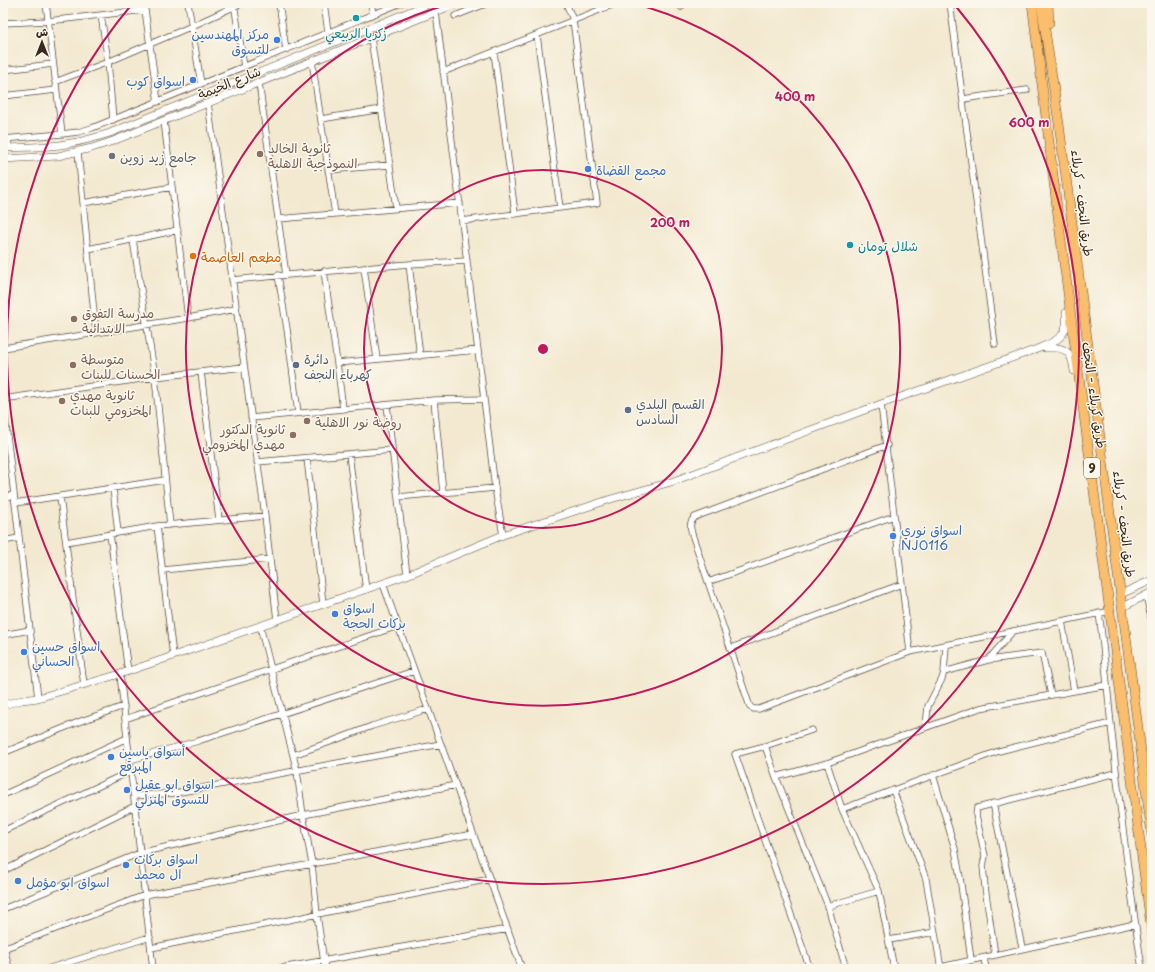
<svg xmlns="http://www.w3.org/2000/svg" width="1155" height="972" font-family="'Playpen Sans','Playpen Sans Arabic',sans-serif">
  <rect width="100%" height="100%" fill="#fbf7ec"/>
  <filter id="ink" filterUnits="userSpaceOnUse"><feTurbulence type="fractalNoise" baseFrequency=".025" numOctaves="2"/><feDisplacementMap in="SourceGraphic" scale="8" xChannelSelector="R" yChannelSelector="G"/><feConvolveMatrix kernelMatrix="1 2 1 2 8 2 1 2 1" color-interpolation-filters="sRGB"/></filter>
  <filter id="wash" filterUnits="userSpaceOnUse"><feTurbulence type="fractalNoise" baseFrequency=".012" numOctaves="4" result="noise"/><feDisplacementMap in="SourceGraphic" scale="16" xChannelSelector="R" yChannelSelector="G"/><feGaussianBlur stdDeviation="0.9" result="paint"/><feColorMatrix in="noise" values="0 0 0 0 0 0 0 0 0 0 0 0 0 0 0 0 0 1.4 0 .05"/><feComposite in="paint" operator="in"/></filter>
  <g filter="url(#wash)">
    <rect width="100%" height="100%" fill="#f3e9d0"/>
  </g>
  <g filter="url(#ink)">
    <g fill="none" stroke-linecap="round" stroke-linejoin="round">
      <g stroke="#574739" stroke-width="7">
        <path id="minor" d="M46,3L62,134
          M144,3L158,102
          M188,3L201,84
          M234,3L244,67
          M279,3L286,50
          M324,3L328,32
          M371,3L373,14
          M679,3L681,7
          M950,3L995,344
          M436,12L495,488L503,535
          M101,15L108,62L113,120
          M455,16L488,3
          M3,23L48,21L145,10
          M537,35L560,208
          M371,38L396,208
          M494,52L515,213
          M312,61L335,214
          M3,70L53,64
          M443,72L617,3
          M55,82L108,62L192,26L242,3
          M259,83L286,275
          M3,96L56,90
          M963,99L1027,90
          M208,103L265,516L277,620
          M321,119L382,109
          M164,121L188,318
          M3,139L62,134L78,132L92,128L401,3
          M78,152L96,333
          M328,170L390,165
          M83,203L172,187
          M278,219L460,203
          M462,221L597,203L573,20L566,3
          M133,240L155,377L170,525
          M88,249L178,230
          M409,264L420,356
          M364,268L377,359
          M324,271L337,363L343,409
          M278,275L287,329L298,413
          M232,280L409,264L467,261
          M3,348L188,318L236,309
          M337,363L478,350
          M201,372L219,520
          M3,399L155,377L244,367
          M434,400L443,492
          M3,401L38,698
          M881,404L910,652
          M387,405L407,575
          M251,418L434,400L484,399
          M887,445L695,517C689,523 690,526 692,534L750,707L754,709H759L910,652L1111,611
          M349,454L366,590
          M307,458L323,604
          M257,462L392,450
          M113,488L118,533
          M3,497L14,495
          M60,497L84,685
          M398,497L495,488
          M15,503L165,480
          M157,526L173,656
          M110,534L128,672
          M3,541L19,538
          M66,542L157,526L265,516
          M163,570L270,559
          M708,582L894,516
          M383,584L522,969
          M1146,595L1152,622
          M1099,613C1105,656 1108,699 1113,743C1121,818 1131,894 1142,969
          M1062,621L1074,691
          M260,626L297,771L303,815L312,864L317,915L325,969
          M3,635L30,630
          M731,648L902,584
          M988,660L1042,653L1051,695
          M944,672L988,660L1013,631
          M120,674L153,969
          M125,719L398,626
          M926,727L928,706L942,679L944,672L946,646
          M765,746L776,777L828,906L846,969
          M3,753L81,721L124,706
          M293,755L330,742L372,726L428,709
          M130,760L198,741L414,671
          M827,763L842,809L879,891L894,969
          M933,775L955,849L960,877L971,960
          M776,777L827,763L980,708L1107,685
          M893,790L926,879L941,969
          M3,795L127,738
          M134,796L175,793L441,744
          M993,803L1022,948
          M842,809L999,751L1111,723
          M3,831L131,771
          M3,871L135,806
          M828,906L879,891
          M3,909L140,853L303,815L456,785
          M889,940L935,932
          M3,942L9,969
          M151,948L490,879
          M3,949L145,895L473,834
          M995,955L985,887L983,866L985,856L976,815L977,808L1116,773
          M984,958L986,969
          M941,967L1135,924
          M47,969L150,937
          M275,969L508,929
          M810,969L735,754L765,746L812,730"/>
      </g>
      <g stroke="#574739" stroke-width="8">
        <path id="tertiary" d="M7,139L8,148
          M3,148C26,147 49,148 71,143C85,141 97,137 110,133L431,3
          M3,159L58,156L92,148L113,141L458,3
          M1045,348C1065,346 1072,351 1074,371
          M1121,594L1152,580
          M1123,607L1152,592
          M3,705L22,700L38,698L120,674L173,656L407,575L503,535L611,499L671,482L881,404L1037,349C1057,341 1069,337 1066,313"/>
      </g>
      <g stroke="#574739" stroke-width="10">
        <path id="trunk" d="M1032,3L1060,232L1152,933
          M1041,3L1059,124L1152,835
          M1048,3L1049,23"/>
      </g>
      <use href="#minor" stroke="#fff" stroke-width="5.5"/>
      <use href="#tertiary" stroke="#fff" stroke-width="7"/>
      <use href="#trunk" stroke="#fabe6d" stroke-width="9"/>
    </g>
  </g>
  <g fill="none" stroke="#c2185b" stroke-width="2">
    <circle cx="543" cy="349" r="179"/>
    <path d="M632 3A357 357 0 1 1 454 3"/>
    <path d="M954 4A536 536 0 1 1 132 4"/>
  </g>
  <g fill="#0f9aa8" stroke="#fbf7ec" stroke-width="1.5">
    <circle cx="356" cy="18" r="4"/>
    <circle cx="850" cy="245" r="4"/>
  </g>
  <g fill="#3f7fe0" stroke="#fbf7ec" stroke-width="1.5">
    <circle cx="277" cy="40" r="4"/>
    <circle cx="193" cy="80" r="4"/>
    <circle cx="588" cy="169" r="4"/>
    <circle cx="893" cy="536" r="4"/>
    <circle cx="335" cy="614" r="4"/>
    <circle cx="24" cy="652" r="4"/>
    <circle cx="111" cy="757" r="4"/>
    <circle cx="127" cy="790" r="4"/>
    <circle cx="126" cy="865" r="4"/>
    <circle cx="18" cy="881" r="4"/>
  </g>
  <g fill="#8d6e63" stroke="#fbf7ec" stroke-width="1.5">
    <circle cx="260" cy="154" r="4"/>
    <circle cx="74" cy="319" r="4"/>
    <circle cx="73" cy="365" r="4"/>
    <circle cx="62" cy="401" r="4"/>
    <circle cx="307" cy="421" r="4"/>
    <circle cx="293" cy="435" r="4"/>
  </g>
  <circle fill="#6b7280" stroke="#fbf7ec" stroke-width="1.5" cx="112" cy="156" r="4"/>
  <circle fill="#e8710a" stroke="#fbf7ec" stroke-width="1.5" cx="193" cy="256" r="4"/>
  <g fill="#5c6f8a" stroke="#fbf7ec" stroke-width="1.5">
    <circle cx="296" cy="365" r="4"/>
    <circle cx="628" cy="410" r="4"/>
  </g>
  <g text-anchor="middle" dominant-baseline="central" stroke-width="3" stroke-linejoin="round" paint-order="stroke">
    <rect fill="#fbf7ec" stroke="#75685c" stroke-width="1" x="1084" y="458" width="16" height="20" rx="3"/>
    <g font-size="12" font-weight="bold" fill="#3b2a1e">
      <text x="1092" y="468">9</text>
    </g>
    <g font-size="13" fill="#0d838f" stroke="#fbf7ec">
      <text x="356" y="32">زكريا الربيعي</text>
      <text x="858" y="245" text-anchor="start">شلال تومان</text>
    </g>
    <g font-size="13" fill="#366cbe" stroke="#fbf7ec" text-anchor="start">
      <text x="269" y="33" text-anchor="end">مركز المهندسين<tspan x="269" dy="15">للتسوق</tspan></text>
      <text x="185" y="80" text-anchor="end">اسواق كوب</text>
      <text x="596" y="169">مجمع القضاة</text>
      <text x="901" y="529">اسواق نوري<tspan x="901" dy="15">NJ0116</tspan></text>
      <text x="343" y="607">اسواق<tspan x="343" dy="15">بركات الحجة</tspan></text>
      <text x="32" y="645">اسواق حسين<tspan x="32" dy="15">الحساني</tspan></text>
      <text x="119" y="750">أسواق ياسين<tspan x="119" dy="15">المبرقع</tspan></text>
      <text x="135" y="783">اسواق ابو عقيل<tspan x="135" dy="15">للتسوق المنزلي</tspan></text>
      <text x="134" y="858">اسواق بركات<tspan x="134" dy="15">ال محمد</tspan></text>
      <text x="26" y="881">اسواق ابو مؤمل</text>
    </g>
    <g font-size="13" fill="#3b2a1e" stroke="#fbf7ec">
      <text transform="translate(229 82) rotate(-22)">شارع الخيمة</text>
      <text transform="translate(1083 203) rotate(83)">طريق النجف - کربلاء</text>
      <text transform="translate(1095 395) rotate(82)">طريق کربلاء - النجف</text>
      <text transform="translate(1125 524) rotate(83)">طريق النجف - کربلاء</text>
    </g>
    <g font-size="13" fill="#785e54" stroke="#fbf7ec" text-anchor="start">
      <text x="268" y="147">ثانوية الخالد<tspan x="268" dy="15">النموذجية الاهلية</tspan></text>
      <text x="82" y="312">مدرسة التفوق<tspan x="82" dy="15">الابتدائية</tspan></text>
      <text x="81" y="358">متوسطة<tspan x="81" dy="15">الحسنات للبنات</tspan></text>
      <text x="70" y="394">ثانوية مهدي<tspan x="70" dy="15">المخزومي للبنات</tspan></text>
      <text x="315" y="421">روضة نور الاهلية</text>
      <text x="285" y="428" text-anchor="end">ثانوية الدكتور<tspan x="285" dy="15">مهدي المخزومي</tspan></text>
    </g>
    <g font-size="13" fill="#5b616d" stroke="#fbf7ec" text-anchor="start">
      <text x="120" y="156">جامع زيد زوين</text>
    </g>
    <g font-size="13" fill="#c56008" stroke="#fbf7ec" text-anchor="start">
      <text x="201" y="256">مطعم العاصمة</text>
    </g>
    <g font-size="13" fill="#4e5e75" stroke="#fbf7ec" text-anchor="start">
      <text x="304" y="358">دائرة<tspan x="304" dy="15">كهرباء النجف</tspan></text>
      <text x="636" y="403">القسم البلدي<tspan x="636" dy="15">السادس</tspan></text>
    </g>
  </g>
  <circle cx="543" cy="349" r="6" fill="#c2185b" stroke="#fbf7ec" stroke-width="2"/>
  <g font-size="12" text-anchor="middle" font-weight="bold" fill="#c2185b" stroke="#fbf7ec" stroke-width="3" stroke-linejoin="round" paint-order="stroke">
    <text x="795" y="101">400 m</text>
    <text x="1029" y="127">600 m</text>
    <text x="670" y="227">200 m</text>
  </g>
  <rect width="1155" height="972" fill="none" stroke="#fbf7ec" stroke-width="16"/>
  <g transform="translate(42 42)" stroke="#fbf7ec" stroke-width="3" paint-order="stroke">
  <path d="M0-3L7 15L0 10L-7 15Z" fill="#3b2a1e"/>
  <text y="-6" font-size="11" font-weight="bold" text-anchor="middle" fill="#3b2a1e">ش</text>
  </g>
</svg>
